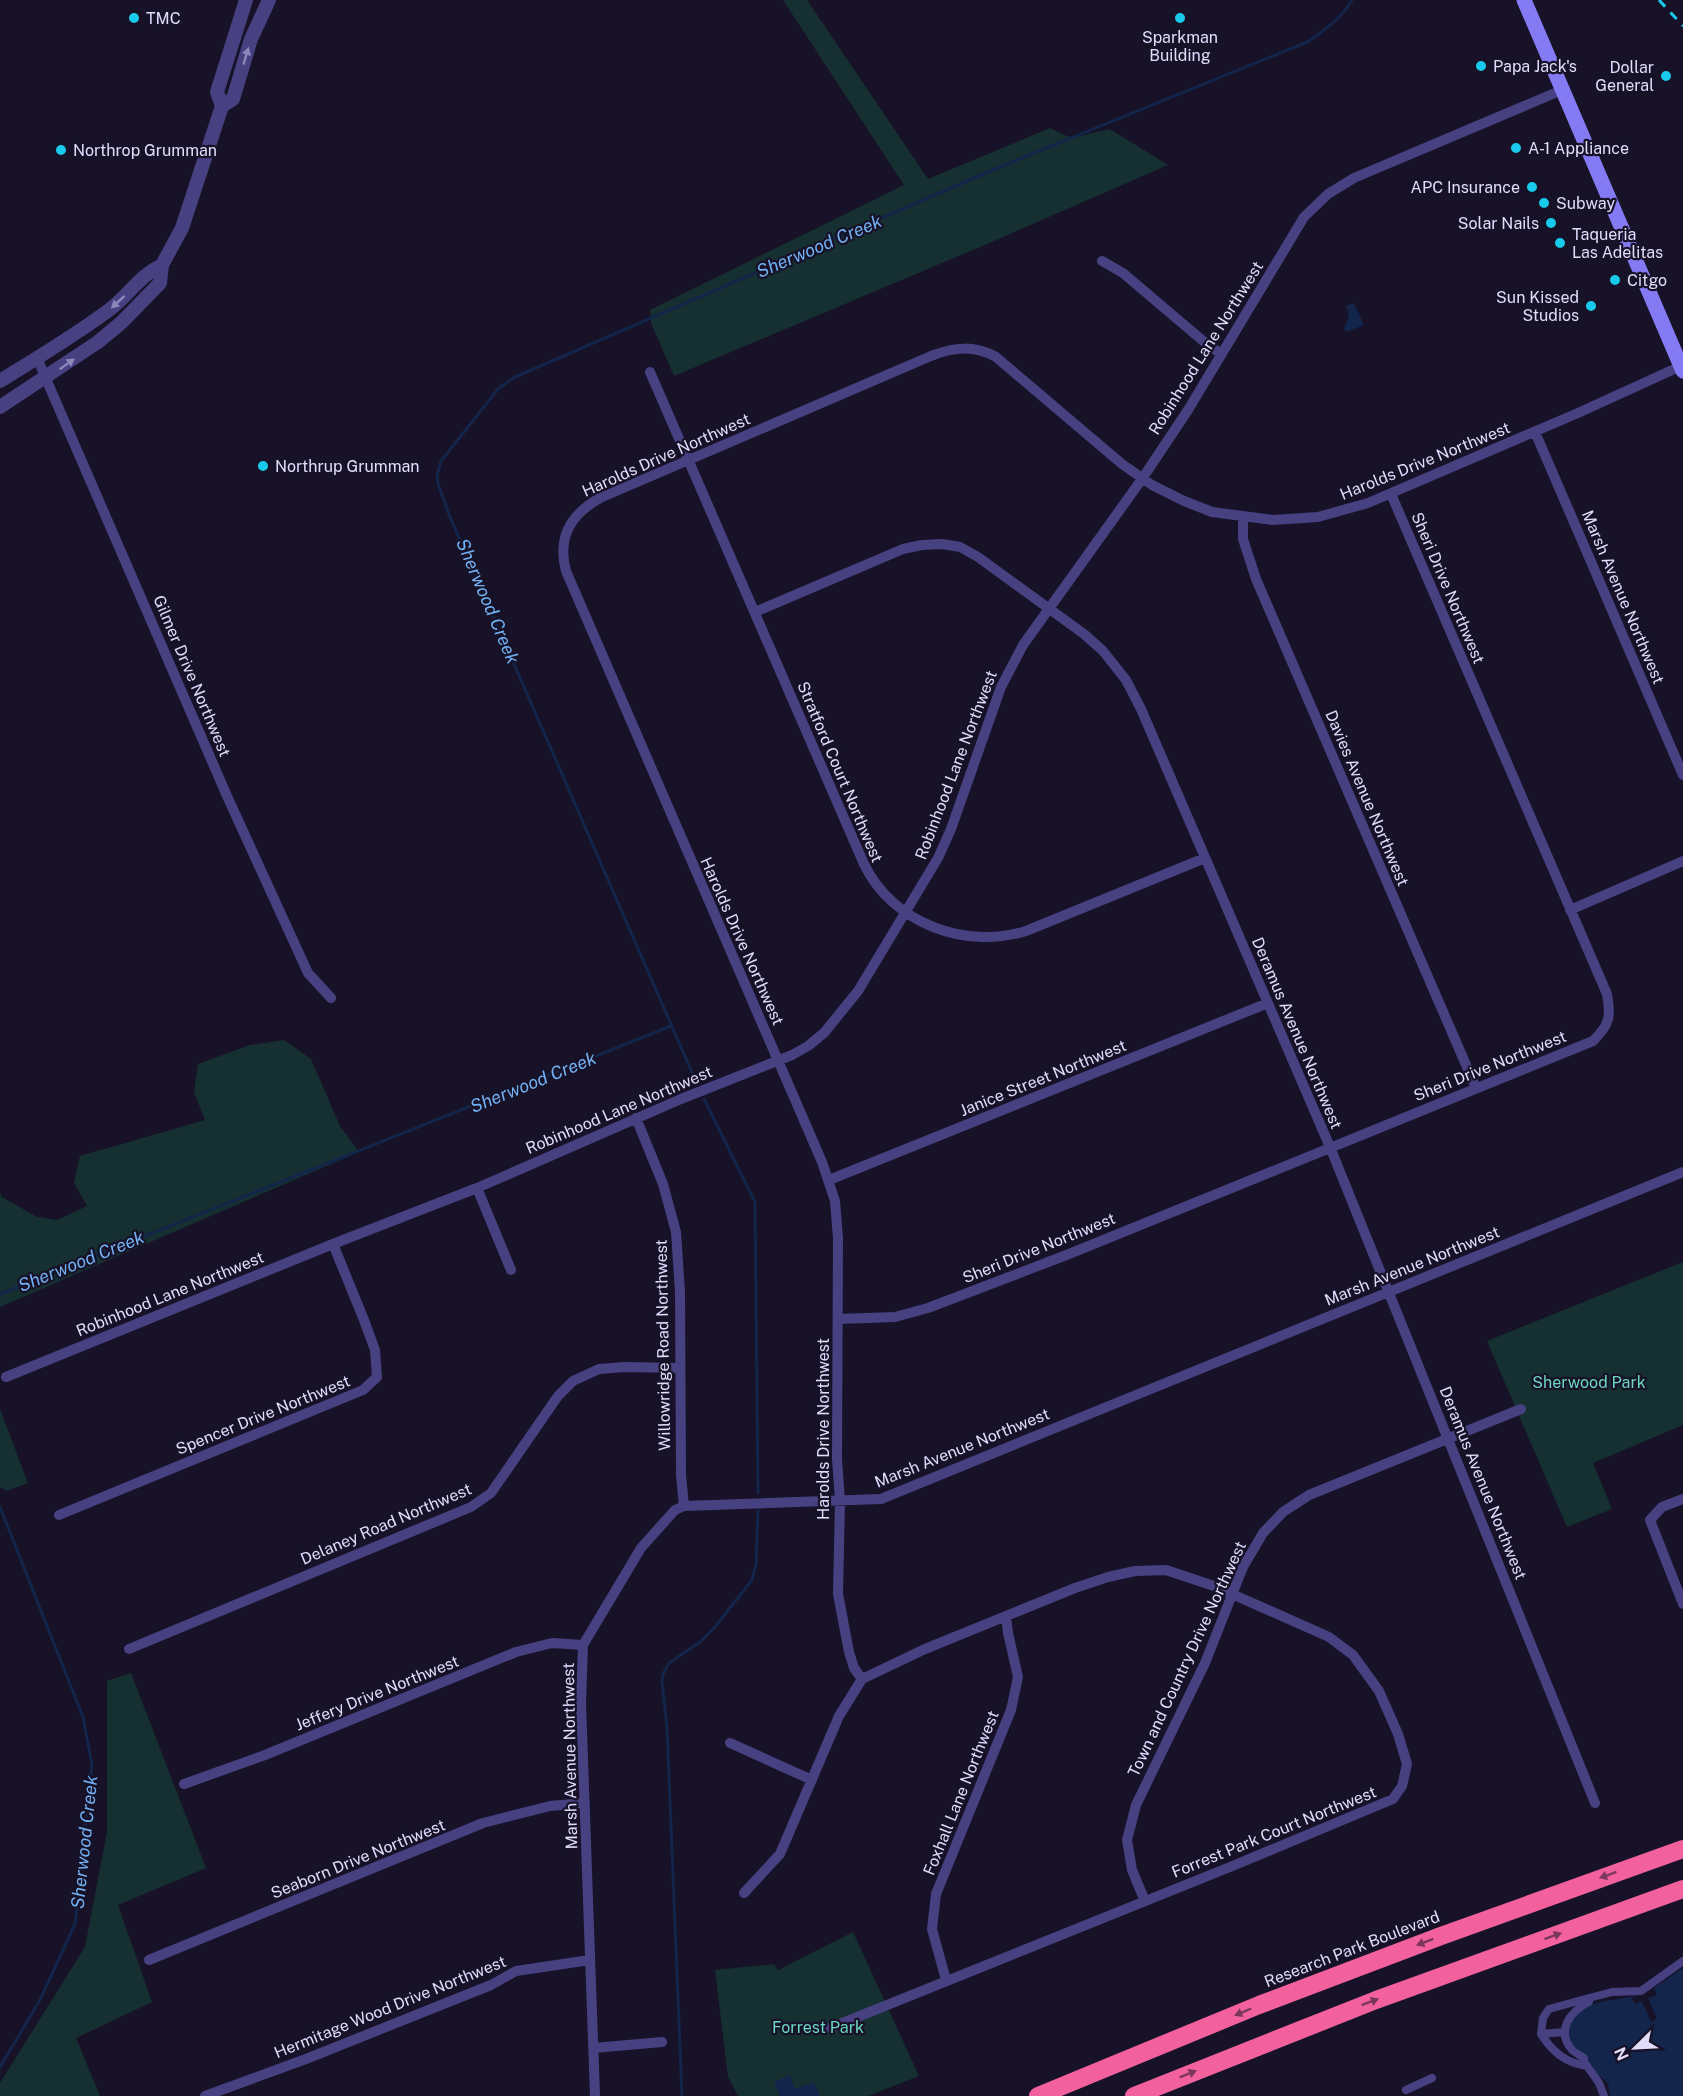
<svg xmlns="http://www.w3.org/2000/svg" width="1683" height="2096" font-family="'Public Sans',sans-serif">
  <rect width="100%" height="100%" fill="#171227"/>
  <path fill="#163031" d="M783,0H807L928,179L1050,128L1071,138L1110,129L1168,165L987,244L674,376L651,323L650,310L904,185Z
    M284,1040L311,1059L340,1126L359,1152L0,1307V1192L2,1197L37,1217L57,1220L87,1206L74,1183L80,1156L205,1120L194,1092L198,1064L250,1045Z
    M1683,1262V1425L1593,1463L1612,1509L1567,1527L1487,1341Z
    M0,1409L28,1483L7,1491L0,1487Z
    M131,1673L206,1868L118,1905L152,2002L76,2038L100,2096H0V2083L85,1947L107,1832V1681Z
    M853,1932L919,2076L868,2096H738L728,2077L715,1970L774,1964L778,1970Z"/>
  <path fill="#13254a" d="M1354,303L1364,325L1347,332L1344,329L1349,315L1346,306Z
    M1683,1968V2096H1610L1608,2083L1596,2074L1594,2068L1587,2061L1588,2057C1580,2054 1576,2049 1571,2042C1568,2036 1568,2030 1570,2024C1577,1997 1624,2002 1644,1993C1658,1987 1670,1976 1683,1968Z
    M790,2075L795,2089L814,2082L820,2096H780L774,2082Z"/>
  <path fill="#171227" d="M1654,1988L1657,1995L1648,1998L1657,2019L1651,2022L1642,2001L1635,2004L1632,1998Z"/>
  <g fill="none" stroke-linecap="round" stroke-linejoin="round">
    <path stroke="#13254a" stroke-width="3" d="M697,1084L450,517L438,484L437,476L441,461L499,388L515,377L995,169L1307,42C1325,30 1341,19 1352,0
      M704,1099L755,1202L758,1493
      M0,1294L671,1026
      M0,1507L83,1717L92,1765L75,1924L40,2000L0,2067
      M682,2096L667,1728L662,1681L663,1674L669,1663L700,1642L714,1628L752,1580L756,1564L758,1511"/>
    <path stroke="#474182" stroke-width="8" d="M1541,2034L1565,2032
      M1584,2058C1581,2056 1575,2053 1572,2050C1555,2030 1571,2011 1589,2002V1998L1612,1992L1641,1991L1683,1961
      M1585,2063L1599,2083L1604,2096
      M1587,2066C1565,2063 1552,2051 1541,2034L1543,2018L1549,2009L1589,1998
      M1406,2090L1432,2078"/>
    <path stroke="#474182" stroke-width="10" d="M1102,261L1123,273L1209,346L1222,354
      M37,358L227,796L308,973L331,998
      M650,372L864,864C892,923 965,950 1026,931L1205,858
      M1535,432L1683,775
      M1243,518V539L1256,579L1476,1088
      M755,612L903,549L922,545L942,544L960,547L978,557L1084,634L1103,651L1126,680L1141,709L1330,1147L1595,1803
      M1570,910L1683,861
      M636,1118L663,1184L676,1232L680,1292L681,1475L684,1506
      M829,1180L1268,1003
      M477,1188L511,1270
      M838,1319L895,1317L928,1308L1069,1254L1593,1041C1610,1024 1611,1017 1607,994L1391,494
      M6,1377L333,1244L477,1188L681,1099L792,1055L808,1046L824,1033L858,991L938,858L951,829L1001,687L1023,645L1142,479L1188,410L1304,217L1328,194L1354,178L1562,90
      M1683,1499L1662,1507L1650,1520L1683,1604
      M59,1515L363,1390L377,1377L375,1350L364,1320L333,1244
      M129,1649L471,1507L491,1493L558,1396L573,1381L599,1369L625,1367L680,1368
      M862,1679L854,1668L849,1652L838,1594L840,1501L837,1459L838,1238L835,1201L822,1162L566,571C557,537 571,514 600,498L931,356C954,347 974,345 996,357L1122,464L1152,485L1184,501L1212,512L1273,520L1318,517L1368,503L1578,413L1681,366
      M730,1743L812,1780
      M184,1784L265,1755L516,1652L552,1643L583,1645
      M744,1893L780,1854L839,1716L862,1679L925,1649L1075,1588L1108,1577L1135,1571L1166,1570L1214,1586L1329,1637L1353,1655L1379,1691L1398,1734L1407,1764L1402,1786L1393,1799L1230,1867L830,2028
      M1145,1901L1132,1870L1127,1840L1136,1805L1205,1663L1243,1567L1263,1533L1283,1512L1309,1495L1521,1409
      M149,1960L483,1823L550,1806L585,1803
      M946,1980L932,1929L936,1894L1011,1710L1018,1677L1008,1633L1006,1617
      M594,2048L662,2042
      M205,2096L306,2059L491,1985L516,1971L590,1960
      M595,2096L581,1703L583,1645L641,1548L675,1510L684,1506L881,1499L1683,1172"/>
    <path stroke="#474182" stroke-width="14" d="M222,106L233,99L251,39L269,0
      M0,381C37,358 74,336 109,310C129,295 140,275 162,265
      M0,407L98,342L122,322L160,283L162,265L182,228L222,106L217,92L246,0"/>
    <path stroke="#847af4" stroke-width="15" d="M1524,0L1683,371"/>
    <path stroke="#f2619e" stroke-width="18" d="M1038,2096L1259,2005L1441,1936L1683,1849
      M1134,2096L1376,2000L1683,1889"/>
    <path stroke="#18cbec" stroke-width="3" stroke-dasharray="9 8" stroke-linecap="butt" d="M1659,0L1683,26"/>
  </g>
  <defs><path id="oneway-solid" d="M-6-.8H1V-3.2L6.5 0L1 3.2V.8H-6Z" transform="scale(1.5)"/></defs>
  <g fill="#8c86b9">
    <use href="#oneway-solid" transform="translate(246 56) rotate(-73)"/>
    <use href="#oneway-solid" transform="translate(118 302) rotate(138)"/>
    <use href="#oneway-solid" transform="translate(67 364) rotate(-35)"/>
  </g>
  <g fill="#7a365d">
    <use href="#oneway-solid" transform="translate(1608 1875) rotate(160)"/>
    <use href="#oneway-solid" transform="translate(1553 1936) rotate(-20)"/>
    <use href="#oneway-solid" transform="translate(1425 1942) rotate(159)"/>
    <use href="#oneway-solid" transform="translate(1370 2002) rotate(-21)"/>
    <use href="#oneway-solid" transform="translate(1243 2012) rotate(157)"/>
    <use href="#oneway-solid" transform="translate(1188 2074) rotate(-22)"/>
  </g>
  <g fill="#18cbec" stroke="#171227" stroke-width="2">
    <circle cx="134" cy="18" r="6"/>
    <circle cx="1180" cy="18" r="6"/>
    <circle cx="1481" cy="66" r="6"/>
    <circle cx="1666" cy="76" r="6"/>
    <circle cx="1516" cy="148" r="6"/>
    <circle cx="61" cy="150" r="6"/>
    <circle cx="1532" cy="187" r="6"/>
    <circle cx="1544" cy="203" r="6"/>
    <circle cx="1551" cy="223" r="6"/>
    <circle cx="1560" cy="243" r="6"/>
    <circle cx="1615" cy="280" r="6"/>
    <circle cx="1591" cy="306" r="6"/>
    <circle cx="263" cy="466" r="6"/>
  </g>
  <g text-anchor="middle" dominant-baseline="central" stroke-width="4.5" stroke-linejoin="round" paint-order="stroke">
    <g font-size="16" fill="#e1dbfc" stroke="#171227" text-anchor="start">
      <text x="146" y="18">TMC</text>
      <text x="1180" y="37" text-anchor="middle">Sparkman<tspan x="1180" dy="18">Building</tspan></text>
      <text x="1493" y="66">Papa Jack's</text>
      <text x="1654" y="67" text-anchor="end">Dollar<tspan x="1654" dy="18">General</tspan></text>
      <text x="1528" y="148">A-1 Appliance</text>
      <text x="73" y="150">Northrop Grumman</text>
      <text x="1520" y="187" text-anchor="end">APC Insurance</text>
      <text x="1556" y="203">Subway</text>
      <text x="1539" y="223" text-anchor="end">Solar Nails</text>
      <text x="1572" y="234">Taqueria<tspan x="1572" dy="18">Las Adelitas</tspan></text>
      <text x="1627" y="280">Citgo</text>
      <text x="1579" y="297" text-anchor="end">Sun Kissed<tspan x="1579" dy="18">Studios</tspan></text>
      <text x="275" y="466">Northrup Grumman</text>
    </g>
    <g font-size="16" fill="#e1dbfc" stroke="#171227">
      <text transform="translate(1206 348) rotate(-58)">Robinhood Lane Northwest</text>
      <text transform="translate(666 455) rotate(-24)">Harolds Drive Northwest</text>
      <text transform="translate(1425 461) rotate(-22)">Harolds Drive Northwest</text>
      <text transform="translate(1448 588) rotate(67)">Sheri Drive Northwest</text>
      <text transform="translate(1623 597) rotate(67)">Marsh Avenue Northwest</text>
      <text transform="translate(192 676) rotate(67)">Gilmer Drive Northwest</text>
      <text transform="translate(956 765) rotate(-69)">Robinhood Lane Northwest</text>
      <text transform="translate(840 772) rotate(67)">Stratford Court Northwest</text>
      <text transform="translate(1367 798) rotate(67)">Davies Avenue Northwest</text>
      <text transform="translate(742 941) rotate(66)">Harolds Drive Northwest</text>
      <text transform="translate(1297 1033) rotate(67)">Deramus Avenue Northwest</text>
      <text transform="translate(1490 1066) rotate(-22)">Sheri Drive Northwest</text>
      <text transform="translate(1043 1078) rotate(-22)">Janice Street Northwest</text>
      <text transform="translate(619 1110) rotate(-23)">Robinhood Lane Northwest</text>
      <text transform="translate(1039 1248) rotate(-22)">Sheri Drive Northwest</text>
      <text transform="translate(1412 1266) rotate(-22)">Marsh Avenue Northwest</text>
      <text transform="translate(170 1294) rotate(-22)">Robinhood Lane Northwest</text>
      <text transform="translate(663 1345) rotate(-91)">Willowridge Road Northwest</text>
      <text transform="translate(263 1415) rotate(-22)">Spencer Drive Northwest</text>
      <text transform="translate(823 1429) rotate(-90)">Harolds Drive Northwest</text>
      <text transform="translate(962 1448) rotate(-22)">Marsh Avenue Northwest</text>
      <text transform="translate(1483 1483) rotate(68)">Deramus Avenue Northwest</text>
      <text transform="translate(386 1524) rotate(-23)">Delaney Road Northwest</text>
      <text transform="translate(1187 1659) rotate(-65)">Town and Country Drive Northwest</text>
      <text transform="translate(377 1693) rotate(-22)">Jeffery Drive Northwest</text>
      <text transform="translate(570 1756) rotate(-91)">Marsh Avenue Northwest</text>
      <text transform="translate(961 1793) rotate(-68)">Foxhall Lane Northwest</text>
      <text transform="translate(1274 1832) rotate(-22)">Forrest Park Court Northwest</text>
      <text transform="translate(358 1859) rotate(-22)">Seaborn Drive Northwest</text>
      <text transform="translate(1352 1949) rotate(-21)">Research Park Boulevard</text>
      <text transform="translate(390 2007) rotate(-22)">Hermitage Wood Drive Northwest</text>
    </g>
    <g font-size="16" fill="#6cd7c2" stroke="#171227">
      <text x="1589" y="1382">Sherwood Park</text>
      <text x="818" y="2027">Forrest Park</text>
    </g>
    <g font-size="18" font-style="italic" fill="#72b0f3" stroke="#171227">
      <text transform="translate(819 246) rotate(-23)">Sherwood Creek</text>
      <text transform="translate(488 601) rotate(67)">Sherwood Creek</text>
      <text transform="translate(533 1082) rotate(-22)">Sherwood Creek</text>
      <text transform="translate(81 1261) rotate(-22)">Sherwood Creek</text>
      <text transform="translate(84 1842) rotate(-84)">Sherwood Creek</text>
    </g>
  </g>
  <g transform="translate(1635 2048) rotate(246)" stroke="#171227" stroke-width="4.5" paint-order="stroke">
  <path d="M0-4.5L10 22L0 15L-10 22Z" fill="#e1dbfc"/>
  <text y="-9" font-size="16" font-weight="bold" text-anchor="middle" fill="#e1dbfc">N</text>
  </g>
</svg>
